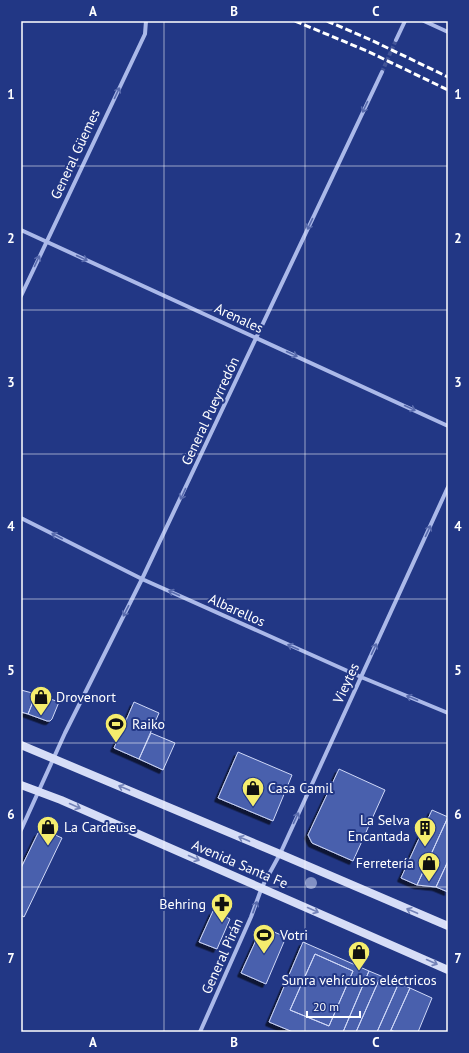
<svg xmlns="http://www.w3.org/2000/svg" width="469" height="1053" font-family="'PT Sans',sans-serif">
  <defs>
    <filter id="shadow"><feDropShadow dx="-3.5" dy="3.5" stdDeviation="0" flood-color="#0009"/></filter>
  </defs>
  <rect width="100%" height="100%" fill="#223785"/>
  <path fill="#4a60ad" stroke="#cfd8f7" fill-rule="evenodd" filter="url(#shadow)" d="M21,690L36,694L28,714L21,712Z
    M36,694L59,702L52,719L50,721H47L28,714Z
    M134,702L159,713L139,759L114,748Z
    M151,733L175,743L163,770L139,759Z
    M238,752L292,775L273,821L218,798Z
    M339,769L385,790L353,861L312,843L308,835Z
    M432,810L448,817L417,885L401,878Z
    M448,817V861L436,887L417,885Z
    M44,830L62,838L24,917L21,915V868L38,833Z
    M448,861V892L436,887Z
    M213,911L230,919L217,949L199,942Z
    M262,927L286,937L266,984L241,973Z
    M303,942L369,971L343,1032H293L269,1022ZM315,954L353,971L329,1026L290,1010Z
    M315,954L353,971L329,1026L290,1010Z
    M369,971L410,988L390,1032H377L397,987L379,980L356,1032H343Z
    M379,980L397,987L377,1032H356Z
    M410,988L432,998L418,1032H395L391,1030Z"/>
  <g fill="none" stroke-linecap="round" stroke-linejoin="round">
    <path stroke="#435597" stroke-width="4" stroke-dasharray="4 2" stroke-linecap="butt" d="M382,72L396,40"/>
    <path stroke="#abb9e9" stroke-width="4" d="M424,21L448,32
      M396,40L405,21
      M21,230L448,426
      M21,296L145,34L146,21
      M21,518L142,579L361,677L448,713
      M21,830L65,733L142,579L382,72
      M200,1032L251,917L262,887L280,854L448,487"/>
    <path stroke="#d6ddf7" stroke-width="8" d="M21,745L280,854L448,926
      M21,785L61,800L448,970"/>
    <path stroke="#fff" stroke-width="3" stroke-dasharray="7 3" stroke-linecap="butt" d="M295,21L367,51L448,90
      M327,21L371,40L448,77"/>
  </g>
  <circle fill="#8190c4" cx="311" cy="883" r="6"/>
  <defs><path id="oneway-shaft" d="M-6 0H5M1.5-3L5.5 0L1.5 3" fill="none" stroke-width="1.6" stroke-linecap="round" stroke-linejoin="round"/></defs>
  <g stroke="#596bad">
    <use href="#oneway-shaft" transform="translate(117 93) rotate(-65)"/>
    <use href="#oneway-shaft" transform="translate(365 107) rotate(115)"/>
    <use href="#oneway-shaft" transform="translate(310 224) rotate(115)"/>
    <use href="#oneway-shaft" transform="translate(82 258) rotate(25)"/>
    <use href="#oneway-shaft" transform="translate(37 261) rotate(-65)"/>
    <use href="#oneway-shaft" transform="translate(292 354) rotate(25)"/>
    <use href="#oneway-shaft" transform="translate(410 408) rotate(25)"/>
    <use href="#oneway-shaft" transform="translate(183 494) rotate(115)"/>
    <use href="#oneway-shaft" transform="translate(428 531) rotate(-65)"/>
    <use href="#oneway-shaft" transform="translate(57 536) rotate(-153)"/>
    <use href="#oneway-shaft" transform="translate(174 593) rotate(-156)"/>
    <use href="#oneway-shaft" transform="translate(126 611) rotate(117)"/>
    <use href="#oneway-shaft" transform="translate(293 647) rotate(-156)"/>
    <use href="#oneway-shaft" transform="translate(374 649) rotate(-65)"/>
    <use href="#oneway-shaft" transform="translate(412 698) rotate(-158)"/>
    <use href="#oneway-shaft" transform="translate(296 818) rotate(-65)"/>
    <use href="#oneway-shaft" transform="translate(255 907) rotate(-70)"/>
  </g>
  <g stroke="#7382b8">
    <use href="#oneway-shaft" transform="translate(124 788) rotate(-157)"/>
    <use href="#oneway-shaft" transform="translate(75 806) rotate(24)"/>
    <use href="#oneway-shaft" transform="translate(244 839) rotate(-157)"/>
    <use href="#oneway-shaft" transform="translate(194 858) rotate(24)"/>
    <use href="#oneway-shaft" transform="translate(313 910) rotate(24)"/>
    <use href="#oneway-shaft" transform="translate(412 911) rotate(-157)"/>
    <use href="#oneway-shaft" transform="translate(432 962) rotate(24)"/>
  </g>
  <path fill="none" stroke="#fff" stroke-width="1" stroke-opacity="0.55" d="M164,21V1032M305,21V1032M21,166H448M21,310H448M21,454H448M21,599H448M21,743H448M21,887H448"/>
  <defs>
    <g id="shop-pin" transform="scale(1.15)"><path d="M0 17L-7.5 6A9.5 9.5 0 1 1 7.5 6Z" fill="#f5ed6d" stroke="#223785"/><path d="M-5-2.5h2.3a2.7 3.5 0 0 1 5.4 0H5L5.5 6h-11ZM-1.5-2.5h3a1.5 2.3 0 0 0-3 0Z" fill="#111"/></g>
    <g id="stadium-pin" transform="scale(1.15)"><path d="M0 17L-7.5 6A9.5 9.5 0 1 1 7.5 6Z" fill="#f5ed6d" stroke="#223785"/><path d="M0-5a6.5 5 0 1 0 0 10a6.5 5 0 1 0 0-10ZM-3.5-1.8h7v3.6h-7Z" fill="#111"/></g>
    <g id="building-pin" transform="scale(1.15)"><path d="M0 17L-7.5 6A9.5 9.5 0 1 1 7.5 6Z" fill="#f5ed6d" stroke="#223785"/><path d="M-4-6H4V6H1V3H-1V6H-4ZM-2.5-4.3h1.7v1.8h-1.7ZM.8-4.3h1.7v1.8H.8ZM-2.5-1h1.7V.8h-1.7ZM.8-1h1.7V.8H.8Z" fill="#111"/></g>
    <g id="pharmacy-pin" transform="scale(1.15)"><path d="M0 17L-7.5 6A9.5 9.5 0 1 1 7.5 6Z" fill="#f5ed6d" stroke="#223785"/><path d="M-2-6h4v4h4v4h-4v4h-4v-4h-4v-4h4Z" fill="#111"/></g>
  </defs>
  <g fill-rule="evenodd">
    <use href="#shop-pin" x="41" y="697"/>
    <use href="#stadium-pin" x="116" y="724"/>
    <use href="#shop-pin" x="253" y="788"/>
    <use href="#shop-pin" x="48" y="827"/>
    <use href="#building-pin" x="425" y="828"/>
    <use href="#shop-pin" x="429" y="863"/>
    <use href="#pharmacy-pin" x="222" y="904"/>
    <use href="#stadium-pin" x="264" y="935"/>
    <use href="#shop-pin" x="359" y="952"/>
  </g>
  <g text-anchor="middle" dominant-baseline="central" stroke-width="4" stroke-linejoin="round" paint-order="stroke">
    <g font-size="14" fill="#fff" stroke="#223785">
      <text transform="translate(75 154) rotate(-65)">General Güemes</text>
      <text transform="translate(239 318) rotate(25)">Arenales</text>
      <text transform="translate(210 411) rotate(-65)">General Pueyrredón</text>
      <text transform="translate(237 610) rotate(24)">Albarellos</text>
      <text transform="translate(346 683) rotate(-65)">Vieytes</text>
      <text transform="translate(240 864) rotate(23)">Avenida Santa Fe</text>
      <text transform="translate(222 956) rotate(-66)">General Pirán</text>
    </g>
    <g font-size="14" fill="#fff" stroke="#223785" text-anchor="start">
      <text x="56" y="697">Drovenort</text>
      <text x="132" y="724">Raiko</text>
      <text x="268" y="788">Casa Camil</text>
      <text x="410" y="820" text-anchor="end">La Selva<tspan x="410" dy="16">Encantada</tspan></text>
      <text x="64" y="827">La Cardeuse</text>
      <text x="414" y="863" text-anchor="end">Ferretería</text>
      <text x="206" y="904" text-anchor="end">Behring</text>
      <text x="280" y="935">Votri</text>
      <text x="359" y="980" text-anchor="middle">Sunra vehículos eléctricos</text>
    </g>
  </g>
  <rect width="469" height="1053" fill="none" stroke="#223785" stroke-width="44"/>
  <path d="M307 1011v6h53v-6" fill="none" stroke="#ffffff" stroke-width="2"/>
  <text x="313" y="1011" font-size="12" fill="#ffffff" stroke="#223785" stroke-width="3" paint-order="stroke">20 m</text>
  <rect x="22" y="22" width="425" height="1009" fill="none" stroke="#fff" stroke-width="1.5"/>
  <g font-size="13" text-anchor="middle" font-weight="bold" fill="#fff">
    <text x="93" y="16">A</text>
    <text x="234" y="16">B</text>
    <text x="376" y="16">C</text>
    <text x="11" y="99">1</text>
    <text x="458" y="99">1</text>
    <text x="11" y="243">2</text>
    <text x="458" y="243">2</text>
    <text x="11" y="387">3</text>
    <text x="458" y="387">3</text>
    <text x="11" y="531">4</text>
    <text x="458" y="531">4</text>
    <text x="11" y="675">5</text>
    <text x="458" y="675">5</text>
    <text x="11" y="819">6</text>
    <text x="458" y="819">6</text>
    <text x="11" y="963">7</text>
    <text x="458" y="963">7</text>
    <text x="93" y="1047">A</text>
    <text x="234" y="1047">B</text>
    <text x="376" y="1047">C</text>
  </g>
</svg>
